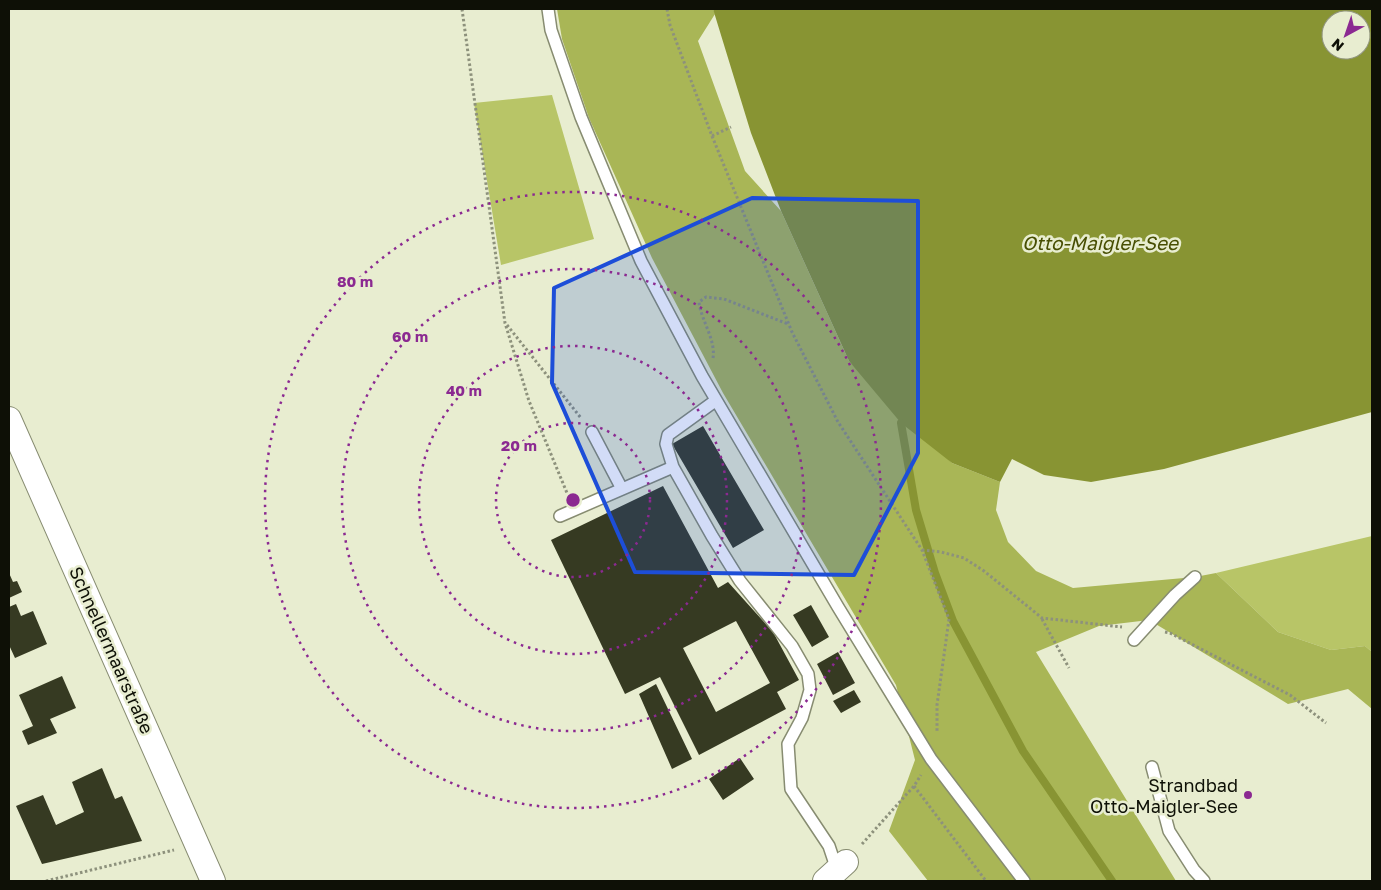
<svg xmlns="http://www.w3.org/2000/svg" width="1381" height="890" font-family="'Golos Text',sans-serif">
  <rect width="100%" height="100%" fill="#e8edd0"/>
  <path fill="#b8c567" d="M552,95L594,239L501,265L474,103Z
    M1372,536V652L1365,646L1331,650L1278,632L1216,573Z"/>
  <path fill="#a9b656" d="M557,9H713L715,14L698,41L745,171L781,211L849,361L952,463L1000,482L996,510L1008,542L1036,571L1073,588L1195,577L1216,573L1278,632L1331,650L1365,646L1372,652V709L1348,689L1288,704L1149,620L1099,626L1036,652L1176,881H928L889,831L915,760L896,685L723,393L652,258L589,118L562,39Z"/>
  <path fill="#889433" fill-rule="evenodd" d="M713,9H1372V412L1164,469L1091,482L1044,475L1012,459L1000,482L952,463L901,423L849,361L781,211L751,133ZM1331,20H1361V50H1331Z"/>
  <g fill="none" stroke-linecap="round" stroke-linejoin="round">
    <path stroke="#889433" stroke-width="8" d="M901,423L916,510L935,573L953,621L1023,751L1112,881"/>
  </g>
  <path fill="#363a22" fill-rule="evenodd" d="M703,426L764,530L733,548L672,444Z
    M663,486L718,588L728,582L773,632L799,680L777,692L786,709L699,755L660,677L625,694L551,540ZM736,621L770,683L716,712L683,648Z
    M9,573L13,582L17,581L22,592L9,598Z
    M16,604L21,616L33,611L47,644L15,658L9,645V607Z
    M811,605L829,637L812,647L793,615Z
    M838,652L855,683L833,695L817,664Z
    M62,676L76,708L50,719L57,733L28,745L22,731L33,726L19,695Z
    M656,684L692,759L672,769L639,694Z
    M854,690L861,702L841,713L833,701Z
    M740,758L754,779L723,800L709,779Z
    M102,768L115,799L122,796L142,841L42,864L16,806L43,795L56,825L84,812L72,782Z"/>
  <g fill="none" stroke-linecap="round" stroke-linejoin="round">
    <g stroke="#878c71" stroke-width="14">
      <path id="lane" d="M548,9L551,30L581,117L641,261L702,376L838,607L931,759L1024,881
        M715,401L668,435L666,444L673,467L712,536L740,581L792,646L808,674L810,690L802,718L788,744L791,789L829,846L837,870
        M592,432L622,489
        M560,516L673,467
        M1134,640L1175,595L1195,577
        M1152,767L1169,831L1194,870L1204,881"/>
    </g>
    <g stroke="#878c71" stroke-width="26">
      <path id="street" d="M9,419L213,881
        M825,881L846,862"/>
    </g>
    <path stroke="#8d917c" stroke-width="3" stroke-dasharray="2.5 2.5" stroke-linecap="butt" d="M462,9L505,323L529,401L567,493
      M667,9L670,25L712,136L792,332L838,422L922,550L949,619L937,705V733
      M712,136L731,127
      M507,325L581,418
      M713,358C716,340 701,320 699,302L706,297L724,299L788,324
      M922,550L941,552L964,558L984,571L1042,618L1122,627
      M1042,619L1069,668
      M1165,632L1170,633L1290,695L1326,723
      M914,786L986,881
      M862,844L914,786L921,775
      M46,881L174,850"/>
    <use href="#lane" stroke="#fff" stroke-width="11"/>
    <use href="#street" stroke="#fff" stroke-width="24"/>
  </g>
  <path fill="#1d4ed8" fill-opacity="0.2" stroke="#1d4ed8" stroke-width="4" stroke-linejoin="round" d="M752,198L918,201V453L854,575L635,572L552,383L554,288Z"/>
  <g fill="none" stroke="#8b2991" stroke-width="2.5" stroke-dasharray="2.5 5">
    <circle cx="573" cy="500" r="77"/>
    <circle cx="573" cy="500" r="154"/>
    <circle cx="573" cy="500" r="231"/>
    <circle cx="573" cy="500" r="308"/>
  </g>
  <circle fill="#8b2991" stroke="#e8edd0" stroke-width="2" cx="1248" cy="795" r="5"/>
  <g text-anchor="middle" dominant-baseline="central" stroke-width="5" stroke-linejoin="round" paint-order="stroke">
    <g font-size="18" fill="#0e1006" stroke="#e8edd0">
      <text transform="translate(112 650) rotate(66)">Schnellermaarstraße</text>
    </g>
    <g font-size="18" fill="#0e1006" stroke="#e8edd0" text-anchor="end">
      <text x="1238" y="785">Strandbad<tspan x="1238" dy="21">Otto-Maigler-See</tspan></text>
    </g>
    <g font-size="19" font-style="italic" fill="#474e02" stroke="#e8edd0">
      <text x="1100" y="242">Otto-Maigler-See</text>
    </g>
  </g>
  <circle cx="573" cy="500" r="8" fill="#8b2991" stroke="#e8edd0" stroke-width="2.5"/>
  <g font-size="15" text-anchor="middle" font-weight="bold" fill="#8b2991" stroke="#e8edd0" stroke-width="5" stroke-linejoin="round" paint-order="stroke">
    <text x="355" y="287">80 m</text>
    <text x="410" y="342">60 m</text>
    <text x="464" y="396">40 m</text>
    <text x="519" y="451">20 m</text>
  </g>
  <rect width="1381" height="890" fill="none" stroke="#0e1006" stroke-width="20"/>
  <g transform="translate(1346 35) rotate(220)"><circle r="24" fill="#e8edd0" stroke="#91957f"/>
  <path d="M0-4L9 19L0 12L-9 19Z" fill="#8b2991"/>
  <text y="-8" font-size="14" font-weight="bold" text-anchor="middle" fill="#0e1006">N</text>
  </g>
</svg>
